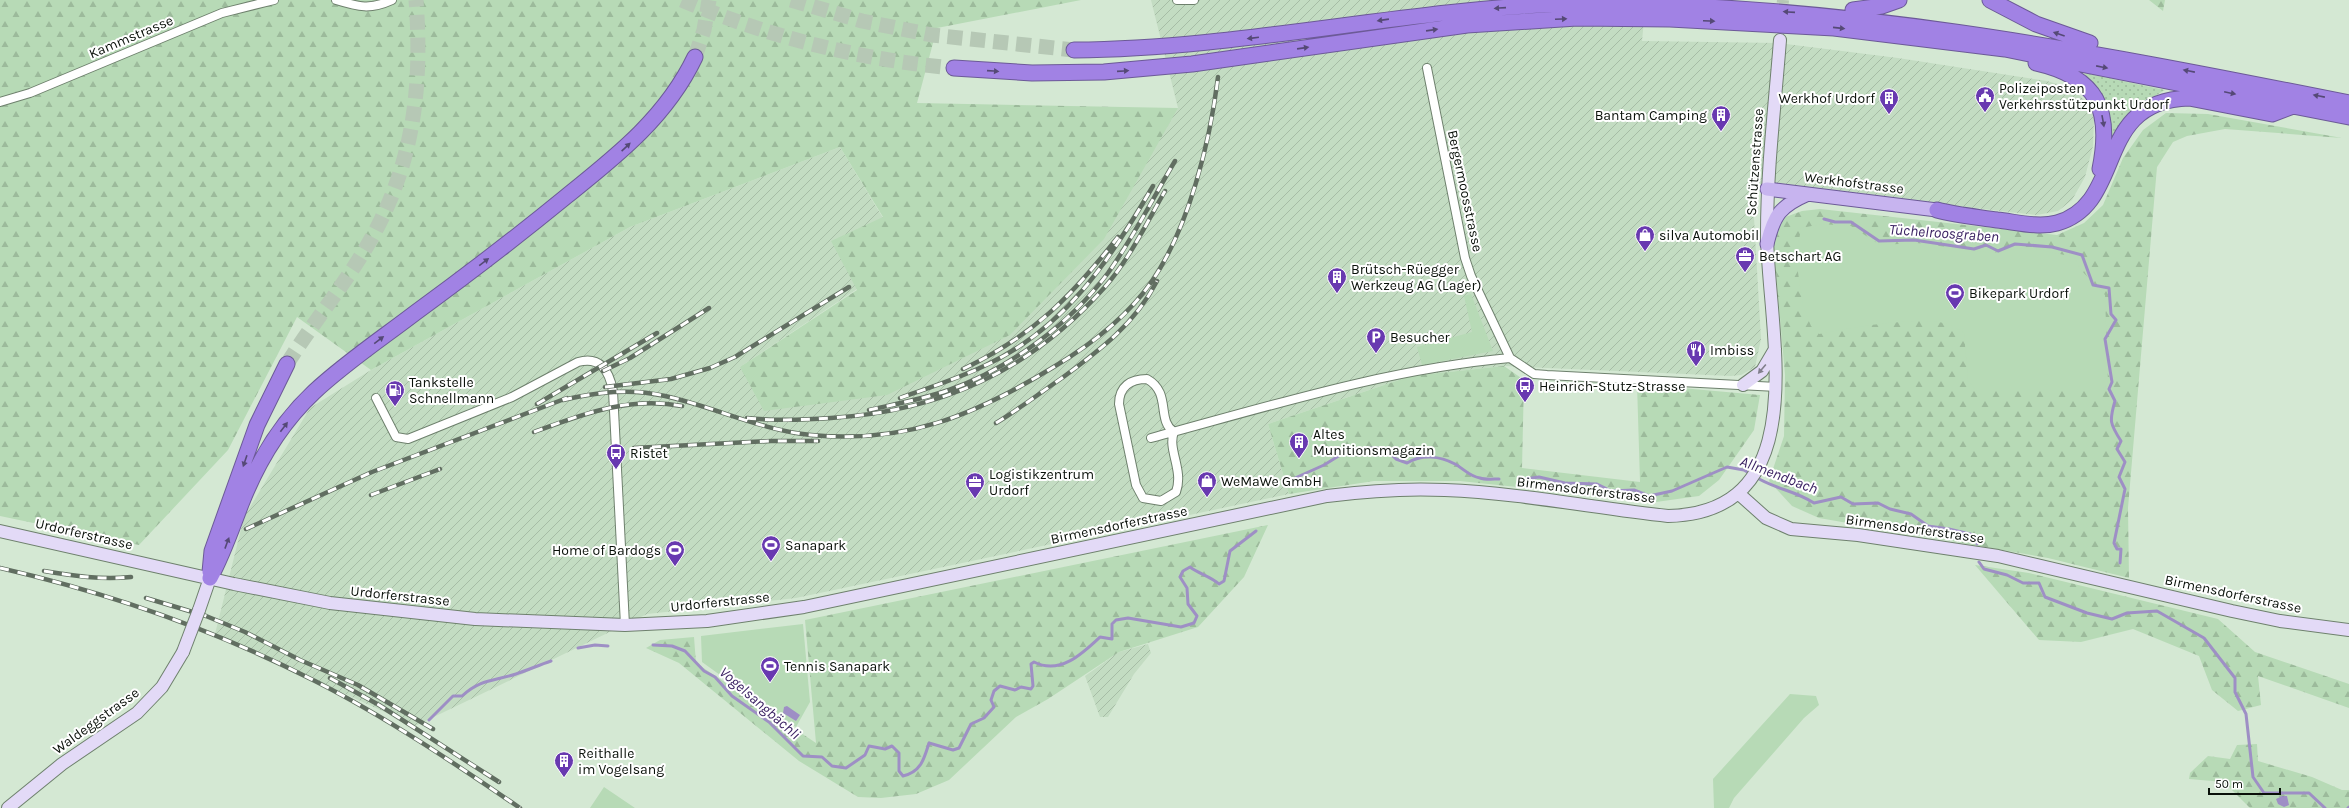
<svg xmlns="http://www.w3.org/2000/svg" width="2349" height="808" font-family="Karla,sans-serif">
  <defs>
    <pattern id="industrial-furrows" width="10" height="10" patternUnits="userSpaceOnUse"><rect width="10" height="10" fill="#c3dcc2"/><path d="M-1 1l2-2M0 10L10 0M9 11l2-2" fill="none" stroke="#a6bca5"/></pattern>
    <pattern id="grass-dots" width="8" height="8" patternUnits="userSpaceOnUse"><rect width="8" height="8" fill="#b7dab6"/><path d="M2 2h.1M6 6h.1" fill="none" stroke="#9cba9b" stroke-width="1.8" stroke-linecap="round"/></pattern>
    <pattern id="forest-firs" width="22" height="20" patternUnits="userSpaceOnUse"><rect width="22" height="20" fill="#b7dab6"/><path d="M5 1l3.5 6h-7zM16 11l3.5 6h-7z" fill="#9cba9b"/></pattern>
    <pattern id="water-ripples" width="26" height="14" patternUnits="userSpaceOnUse"><rect width="26" height="14" fill="#9e8fc5"/><path d="M2 4q2-2 4 0t4 0M15 11q2-2 4 0t4 0" fill="none" stroke="#7f739e"/></pattern>
  </defs>
  <rect width="100%" height="100%" fill="#d4e8d3"/>
  <path fill="url(#industrial-furrows)" d="M1151,0H1646L1642,41L1778,43L1898,58L2047,81L2064,86L2077,93L2088,104L2094,118L2093,146L2085,177L2072,200L2058,211L2037,215L1752,183L1761,339L1755,367L1741,375L1731,376L1504,366L1411,376L1268,424L1289,494L796,598L647,614L415,726L215,634L244,517L310,408L371,370L630,227L840,147L883,218L857,289L740,367L1178,108Z
    M1148,644L1151,653L1134,674L1108,717H1100L1085,676L1119,652Z"/>
  <path fill="url(#grass-dots)" d="M2084,73L2165,90C2139,105 2126,118 2108,141L2110,117L2101,95Z"/>
  <path fill="url(#forest-firs)" d="M0,0H1081L937,28L917,103L1178,108L1104,239L1010,335L887,395L764,411L740,367L857,290L831,241L883,217L840,147L630,227L371,370L297,317L228,450L139,545L0,516Z
    M2149,0H2165L2163,11Z
    M2166,113L2208,114L2342,138L2225,129L2187,136L2173,142L2157,167L2128,508L2129,578L2048,558L1819,518L1792,506L1769,481L1784,436L1785,375L1773,237L1780,219L1802,211L1820,209L2057,235L2084,223L2103,205L2123,158L2143,130Z
    M1504,366L1524,380L1522,468L1640,482L1637,384L1760,395L1754,430L1719,480L1699,496L1656,502L1460,481H1374L1289,494L1268,424L1411,376Z
    M1268,525L1244,577L1198,627L1119,652L1048,699L1016,717L949,780L916,794L881,798L858,797L799,761L679,663L646,648L660,640L694,637L696,663L816,743L805,620Z
    M1975,565L2029,573L2218,619L2255,652L2349,684V708L2258,676L2261,705L2238,711L2212,690L2199,656L2133,629L2081,642L2039,640Z
    M2257,744L2258,761L2312,777L2342,790H2349V808H2250L2224,782L2189,779L2190,773L2208,756L2230,759L2237,745Z"/>
  <path fill="#b7dab6" d="M1822,224L1851,226L1880,245L1917,243L1992,253L2027,247L2074,257L2081,270L2105,295L2108,383L2101,391H1977L1968,381L1964,333C1959,330 1954,326 1948,324C1923,315 1847,328 1819,334L1811,326L1803,306L1796,259L1801,228Z
    M1471,294L1493,351L1422,365L1417,347L1472,332L1464,296Z
    M803,624L810,702L796,727L759,703L702,662L701,636Z
    M1790,694L1816,696L1819,705L1804,718L1734,798L1729,808H1714L1713,779Z
    M604,787L635,808H590Z"/>
  <path fill="url(#water-ripples)" d="M787,706L800,715L796,721L783,713L784,707Z
    M2282,796H2287L2289,805L2284,807L2278,804L2276,799Z"/>
  <g fill="none" stroke-linecap="round" stroke-linejoin="round">
    <path stroke="#9e8fc5" stroke-width="3" d="M1824,219L1835,222H1851L1879,241L1914,240L1974,249L1986,245L1998,251L2015,244L2052,247L2082,255L2093,285L2109,288L2111,314L2116,320L2105,339L2112,382L2109,389L2115,401C2109,421 2110,424 2121,441L2117,449L2125,462L2119,477L2125,489L2114,543L2117,549H2121L2120,563
      M1754,476C1774,489 1794,490 1814,503L1841,497L1853,504L1878,503L1890,509L1911,514L1928,526L1949,529L1974,535L1977,544
      M1519,480L1539,477L1565,483L1597,484L1611,491L1634,490L1649,496L1672,491L1727,467L1744,470L1749,473
      M1290,484L1295,478L1324,465L1350,449L1377,448L1386,450L1396,459L1407,463C1422,454 1440,456 1455,464C1464,469 1469,476 1480,478C1485,480 1493,479 1499,479
      M1979,562L1984,569L2007,575L2023,583H2039L2045,597L2087,613L2112,619L2127,613L2157,611L2204,638L2235,678V692L2246,714L2253,777L2264,793H2309L2325,808
      M653,645L672,646L685,651L704,671L715,677L732,696L769,722L803,756L822,757L832,766L846,768L865,755L869,746L885,749L892,746L899,753V771L903,776C921,772 924,759 929,743L953,750L959,748L971,724L984,718L994,707L991,700L994,691L1000,686L1015,690L1021,687L1031,689L1033,686L1031,664L1034,662C1060,675 1082,654 1100,637L1112,639V624L1116,620L1128,618L1181,627L1194,623L1197,616L1188,604L1187,588L1180,577L1183,571L1190,567C1199,574 1210,576 1219,584L1224,581L1230,551L1256,531
      M578,648L595,645L608,646
      M429,720L453,696H462C480,679 494,681 516,674C528,670 539,665 551,661
      M2348,808L2349,807"/>
    <path stroke="#b6c8b5" stroke-width="12" stroke-dasharray="12 6" stroke-linecap="butt" d="M1781,21L1783,0"/>
    <path stroke="#b6c8b5" stroke-width="15" stroke-dasharray="15 8" stroke-linecap="butt" d="M682,0C768,37 861,60 954,68
      M791,0L862,21L932,35L1074,50
      M695,57L704,30L709,0
      M287,364C310,327 338,293 361,256C412,174 423,95 416,0"/>
    <g stroke="#6e806d" stroke-width="10">
      <path id="minor" d="M336,0C359,7 370,10 392,0
        M1177,0H1194
        M1427,68L1465,258L1471,276L1510,358
        M0,102L30,93L222,13L274,0
        M1147,379C1172,393 1156,420 1174,432C1167,449 1184,470 1176,492L1161,501L1143,498L1136,485L1119,404C1119,386 1131,379 1147,379Z
        M376,398L396,437L408,439L512,397L578,362C600,356 609,370 613,391L625,625
        M1151,438C1270,406 1387,369 1510,358L1534,374L1547,375L1777,387"/>
    </g>
    <g stroke="#6e806d" stroke-width="14">
      <path id="secondary" d="M1743,385L1762,371L1775,349
        M1738,493L1766,518L1791,529L1858,535L1998,556L2232,611L2280,621L2349,630
        M0,531L234,584L330,603L475,619L625,625L707,621L804,607L1327,496C1366,491 1405,488 1445,490C1520,493 1594,508 1668,516C1819,513 1767,327 1767,233C1767,168 1775,105 1780,40
        M199,610L210,578
        M8,808L62,764L137,713L162,687L183,652"/>
    </g>
    <g stroke="#6c5a97" stroke-width="15">
      <path id="primary" d="M1767,189L1937,210
        M1767,244C1774,215 1780,206 1808,194"/>
    </g>
    <g stroke="#6c5a97" stroke-width="17">
      <path id="motorway" d="M1990,0L2036,24L2090,43
        M1853,10L1882,6L1899,0
        M1074,50C1239,49 1399,10 1563,4C1829,0 2089,51 2349,103
        M2036,63C2098,77 2112,110 2100,169
        M954,68L1032,73L1104,72L1192,64L1467,25L1577,18L1670,19L1834,28L2005,49L2349,117
        M1937,210C1956,215 1977,217 1997,220C2016,222 2038,228 2057,223C2127,203 2092,101 2189,98L2272,114L2293,106
        M210,572L212,551L257,425L287,364
        M210,578C223,554 231,530 241,504C257,463 282,422 314,392C345,363 381,339 415,313C467,275 518,236 568,195C618,155 667,116 695,57"/>
    </g>
    <use href="#minor" stroke="#fff" stroke-width="8"/>
    <use href="#secondary" stroke="#e3daf7" stroke-width="12"/>
    <use href="#primary" stroke="#c7b4ef" stroke-width="13"/>
    <use href="#motorway" stroke="#a182e4" stroke-width="15"/>
    <g stroke="#616e61" stroke-width="4.5">
      <path id="rail" d="M963,369C1034,335 1070,298 1118,237
        M603,371L630,358L709,308
        M605,387L671,379L710,368L735,357L849,287
        M900,398C928,388 957,379 984,366C1065,329 1110,260 1153,186
        M563,400C597,392 630,388 665,396C715,407 760,430 811,435C905,444 973,416 1052,368C1089,346 1127,318 1152,281C1189,227 1210,142 1218,77
        M537,404L657,333
        M869,410C896,404 923,399 949,390C1010,368 1069,325 1108,273C1133,238 1153,198 1175,161
        M747,418C776,421 803,420 831,418C941,411 1030,371 1104,288C1129,260 1146,224 1165,191
        M996,423C1019,409 1040,393 1062,378C1100,350 1135,324 1157,281
        M534,432C583,414 629,396 682,406
        M634,448L771,441H818
        M371,495L440,469
        M246,529L372,472L567,398
        M0,568C109,593 215,630 315,681C386,717 454,763 520,808
        M44,571C74,576 101,580 131,577
        M146,598L206,616L245,632L300,660L358,685L433,729
        M330,678L379,705L499,782"/>
    </g>
    <use href="#rail" stroke="#fff" stroke-width="3" stroke-dasharray="9" stroke-linecap="butt"/>
    <g stroke="#6e806d" stroke-width="14" stroke-linecap="butt">
      <path id="secondary-bridge" d="M183,652L199,610"/>
    </g>
    <use href="#secondary-bridge" stroke="#e3daf7" stroke-width="12"/>
  </g>
  <defs><path id="oneway-solid" d="M-6-.8H1V-3.2L6.5 0L1 3.2V.8H-6Z"/></defs>
  <g fill="#554976">
    <use href="#oneway-solid" transform="translate(1500 8) rotate(176)"/>
    <use href="#oneway-solid" transform="translate(1789 12) rotate(-176)"/>
    <use href="#oneway-solid" transform="translate(1561 19) rotate(-3)"/>
    <use href="#oneway-solid" transform="translate(1383 20) rotate(172)"/>
    <use href="#oneway-solid" transform="translate(1709 21) rotate(2)"/>
    <use href="#oneway-solid" transform="translate(1839 28) rotate(6)"/>
    <use href="#oneway-solid" transform="translate(1432 30) rotate(-8)"/>
    <use href="#oneway-solid" transform="translate(2059 34) rotate(-161)"/>
    <use href="#oneway-solid" transform="translate(1253 38) rotate(173)"/>
    <use href="#oneway-solid" transform="translate(1303 48) rotate(-8)"/>
    <use href="#oneway-solid" transform="translate(2102 67) rotate(11)"/>
    <use href="#oneway-solid" transform="translate(993 71) rotate(4)"/>
    <use href="#oneway-solid" transform="translate(1123 71) rotate(-4)"/>
    <use href="#oneway-solid" transform="translate(2189 71) rotate(-169)"/>
    <use href="#oneway-solid" transform="translate(2230 93) rotate(12)"/>
    <use href="#oneway-solid" transform="translate(2319 96) rotate(-169)"/>
    <use href="#oneway-solid" transform="translate(2103 121) rotate(80)"/>
    <use href="#oneway-solid" transform="translate(626 147) rotate(-43)"/>
    <use href="#oneway-solid" transform="translate(484 262) rotate(-37)"/>
    <use href="#oneway-solid" transform="translate(379 340) rotate(-37)"/>
    <use href="#oneway-solid" transform="translate(284 427) rotate(-53)"/>
    <use href="#oneway-solid" transform="translate(245 461) rotate(109)"/>
    <use href="#oneway-solid" transform="translate(227 543) rotate(-70)"/>
  </g>
  <use fill="#817f8c" href="#oneway-solid" transform="translate(1762 369) rotate(130)"/>
  <defs>
    <g id="civic-pin" transform="scale(1)"><path d="M0 17L-7.5 6A9.5 9.5 0 1 1 7.5 6Z" fill="#6839b0" stroke="#fff"/><path d="M-.6-6.5H3V-4.5H.6V-3L4-1V1h2V6H-6V1h2V-1L-.6-3ZM-1.2 2.5V6h2.4V2.5Z" fill="#fff"/></g>
    <g id="building-pin" transform="scale(1)"><path d="M0 17L-7.5 6A9.5 9.5 0 1 1 7.5 6Z" fill="#6839b0" stroke="#fff"/><path d="M-4-6H4V6H1V3H-1V6H-4ZM-2.5-4.3h1.7v1.8h-1.7ZM.8-4.3h1.7v1.8H.8ZM-2.5-1h1.7V.8h-1.7ZM.8-1h1.7V.8H.8Z" fill="#fff"/></g>
    <g id="shop-pin" transform="scale(1)"><path d="M0 17L-7.5 6A9.5 9.5 0 1 1 7.5 6Z" fill="#6839b0" stroke="#fff"/><path d="M-5-2.5h2.3a2.7 3.5 0 0 1 5.4 0H5L5.5 6h-11ZM-1.5-2.5h3a1.5 2.3 0 0 0-3 0Z" fill="#fff"/></g>
    <g id="office-pin" transform="scale(1)"><path d="M0 17L-7.5 6A9.5 9.5 0 1 1 7.5 6Z" fill="#6839b0" stroke="#fff"/><path d="M-6-3h4V-5.5h4V-3h4V5H-6ZM-1-4.5V-3h2v-1.5ZM-6 0V1H6V0Z" fill="#fff"/></g>
    <g id="stadium-pin" transform="scale(1)"><path d="M0 17L-7.5 6A9.5 9.5 0 1 1 7.5 6Z" fill="#6839b0" stroke="#fff"/><path d="M0-5a6.5 5 0 1 0 0 10a6.5 5 0 1 0 0-10ZM-3.5-1.8h7v3.6h-7Z" fill="#fff"/></g>
    <g id="parking-pin" transform="scale(1)"><path d="M0 17L-7.5 6A9.5 9.5 0 1 1 7.5 6Z" fill="#6839b0" stroke="#fff"/><path d="M-3.5-5.5H1a3.5 3.5 0 0 1 0 7H-1V5.5H-3.5ZM-1-3.4V-.6H.8a1.4 1.4 0 0 0 0-2.8Z" fill="#fff"/></g>
    <g id="restaurant-pin" transform="scale(1)"><path d="M0 17L-7.5 6A9.5 9.5 0 1 1 7.5 6Z" fill="#6839b0" stroke="#fff"/><path d="M-5-6h1v4h1v-4h1v4h1v-4h1v5L-1.5 .5V6h-2V.5L-5-1ZM5-6V6H3V1.5H1.5Q1.5-4 5-6Z" fill="#fff"/></g>
    <g id="bus-pin" transform="scale(1)"><path d="M0 17L-7.5 6A9.5 9.5 0 1 1 7.5 6Z" fill="#6839b0" stroke="#fff"/><path d="M-5-6H5V4H4V6H2V4H-2V6H-4V4H-5ZM-3.5-4V0h7V-4ZM-3.5 1.2v1.5H-2V1.2ZM2 1.2v1.5H3.5V1.2Z" fill="#fff"/></g>
    <g id="fuel-pin" transform="scale(1)"><path d="M0 17L-7.5 6A9.5 9.5 0 1 1 7.5 6Z" fill="#6839b0" stroke="#fff"/><path d="M-5.5-6h7V0h2V4h1.3V-2.5L3-4.5l.8-.8L6-3V5H2.5V1h-1V6h-7ZM-4.2-4.7v3.2H.2V-4.7Z" fill="#fff"/></g>
  </defs>
  <g fill-rule="evenodd">
    <use href="#civic-pin" x="1985" y="96"/>
    <use href="#building-pin" x="1889" y="98"/>
    <use href="#building-pin" x="1721" y="115"/>
    <use href="#shop-pin" x="1645" y="235"/>
    <use href="#office-pin" x="1745" y="256"/>
    <use href="#building-pin" x="1337" y="277"/>
    <use href="#stadium-pin" x="1955" y="293"/>
    <use href="#parking-pin" x="1376" y="337"/>
    <use href="#restaurant-pin" x="1696" y="350"/>
    <use href="#bus-pin" x="1525" y="386"/>
    <use href="#fuel-pin" x="395" y="390"/>
    <use href="#building-pin" x="1299" y="442"/>
    <use href="#bus-pin" x="616" y="453"/>
    <use href="#shop-pin" x="1207" y="481"/>
    <use href="#office-pin" x="975" y="482"/>
    <use href="#stadium-pin" x="771" y="545"/>
    <use href="#stadium-pin" x="675" y="550"/>
    <use href="#stadium-pin" x="770" y="666"/>
    <use href="#building-pin" x="564" y="761"/>
  </g>
  <g text-anchor="middle" dominant-baseline="central" stroke-width="4" stroke-linejoin="round" paint-order="stroke">
    <g font-size="14" fill="#091009" stroke="#fff">
      <text transform="translate(131 37) rotate(-23)">Kammstrasse</text>
      <text transform="translate(1755 162) rotate(-86)">Schützenstrasse</text>
      <text transform="translate(1854 183) rotate(7)">Werkhofstrasse</text>
      <text transform="translate(1465 191) rotate(78)">Bergermoosstrasse</text>
      <text transform="translate(1586 490) rotate(7)">Birmensdorferstrasse</text>
      <text transform="translate(1119 525) rotate(-12)">Birmensdorferstrasse</text>
      <text transform="translate(1915 529) rotate(8)">Birmensdorferstrasse</text>
      <text transform="translate(84 534) rotate(13)">Urdorferstrasse</text>
      <text transform="translate(2233 594) rotate(12)">Birmensdorferstrasse</text>
      <text transform="translate(400 596) rotate(6)">Urdorferstrasse</text>
      <text transform="translate(720 602) rotate(-6)">Urdorferstrasse</text>
      <text transform="translate(96 721) rotate(-36)">Waldeggstrasse</text>
    </g>
    <g font-size="14" fill="#091009" stroke="#fff" text-anchor="start">
      <text x="1999" y="88">Polizeiposten<tspan x="1999" dy="16">Verkehrsstützpunkt Urdorf</tspan></text>
      <text x="1875" y="98" text-anchor="end">Werkhof Urdorf</text>
      <text x="1707" y="115" text-anchor="end">Bantam Camping</text>
      <text x="1659" y="235">silva Automobil</text>
      <text x="1759" y="256">Betschart AG</text>
      <text x="1351" y="269">Brütsch-Rüegger<tspan x="1351" dy="16">Werkzeug AG (Lager)</tspan></text>
      <text x="1969" y="293">Bikepark Urdorf</text>
      <text x="1390" y="337">Besucher</text>
      <text x="1710" y="350">Imbiss</text>
      <text x="409" y="382">Tankstelle<tspan x="409" dy="16">Schnellmann</tspan></text>
      <text x="1539" y="386">Heinrich-Stutz-Strasse</text>
      <text x="1313" y="434">Altes<tspan x="1313" dy="16">Munitionsmagazin</tspan></text>
      <text x="630" y="453">Ristet</text>
      <text x="989" y="474">Logistikzentrum<tspan x="989" dy="16">Urdorf</tspan></text>
      <text x="1221" y="481">WeMaWe GmbH</text>
      <text x="785" y="545">Sanapark</text>
      <text x="661" y="550" text-anchor="end">Home of Bardogs</text>
      <text x="784" y="666">Tennis Sanapark</text>
      <text x="578" y="753">Reithalle<tspan x="578" dy="16">im Vogelsang</tspan></text>
    </g>
    <g font-size="15" font-style="italic" fill="#3a2162" stroke="#fff">
      <text transform="translate(1944 233) rotate(4)">Tüchelroosgraben</text>
      <text transform="translate(1779 475) rotate(21)">Allmendbach</text>
      <text transform="translate(760 703) rotate(41)">Vogelsangbächli</text>
    </g>
  </g>
  <path d="M2209 788v6h71v-6" fill="none" stroke="#091009" stroke-width="2"/>
  <text x="2215" y="788" font-size="12" fill="#091009" stroke="#ffffff" stroke-width="3" paint-order="stroke">50 m</text>
</svg>
